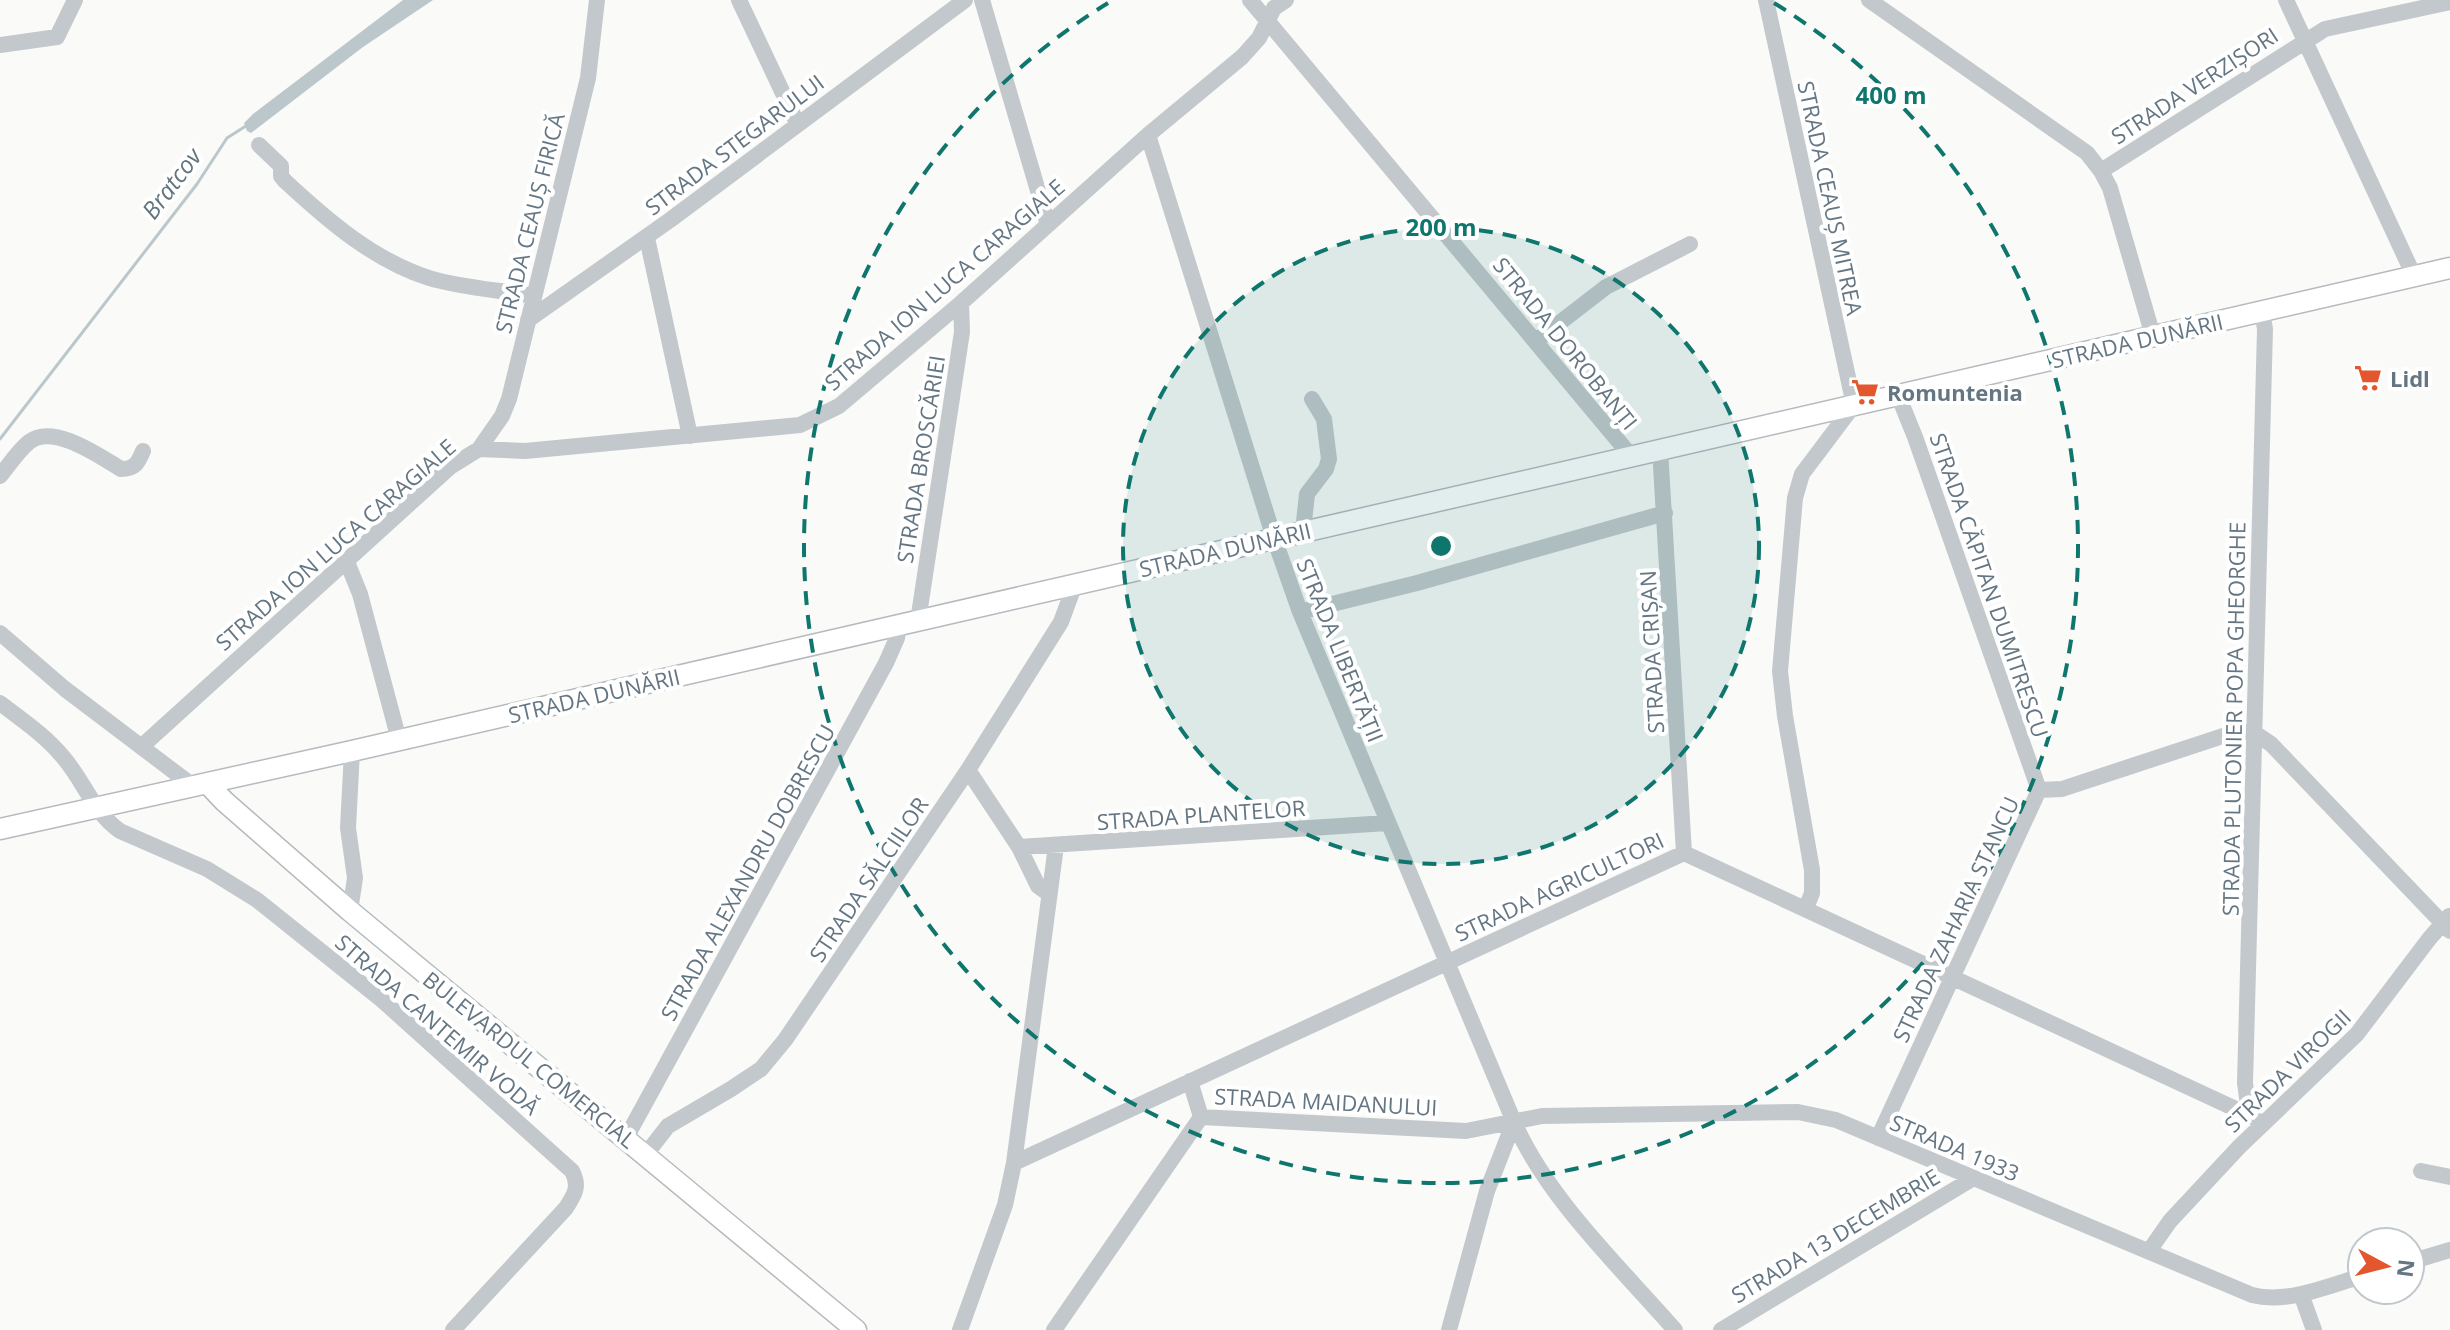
<svg xmlns="http://www.w3.org/2000/svg" width="2450" height="1330" font-family="'Open Sans',sans-serif">
  <rect width="100%" height="100%" fill="#fafaf8"/>
  <path fill="#bbc7cb" d="M403,0H433L363,47L251,133L247,131L244,123L253,114Z"/>
  <g fill="none" stroke-linecap="round" stroke-linejoin="round">
    <path stroke="#bbc7cb" stroke-width="3" d="M0,439L197,184L227,138L249,124"/>
    <g stroke="#b5babe" stroke-width="23">
      <path id="major" d="M207,783L224,801L350,911L856,1330
        M0,829L352,751L2450,268"/>
    </g>
    <path stroke="#c3c8cc" stroke-width="16" d="M739,0L797,123
      M982,0L1048,225
      M1250,0L1631,456
      M1766,0L1854,405L1802,474L1795,498L1780,671L1785,716L1812,870V893L1806,908
      M1869,0L2087,153L2101,171L2110,188L2153,336
      M2286,0L2414,276
      M0,45L57,37L75,0
      M1148,135L1274,538L1300,612L1514,1122C1547,1198 1620,1267 1675,1330
      M259,145L281,166V176L285,181C327,220 373,260 429,278C462,288 500,290 534,296
      M2101,171L2325,29L2450,2
      M647,238L690,436
      M528,320L670,220L965,0
      M1536,341L1606,287L1690,244
      M1898,395L1915,437L2039,790
      M479,449L502,416L509,399L588,78L597,0
      M1660,449L1684,853
      M0,476C9,465 18,451 29,442C53,423 99,456 121,469C135,469 138,463 143,451
      M1303,531L1307,494L1326,469L1329,459L1324,419L1312,399
      M347,562L360,594L399,740
      M1300,612L1417,583L1665,513
      M918,621L962,332L961,303
      M0,633L65,689L193,786
      M0,703C21,719 46,736 63,757C84,781 93,812 120,831L207,869L257,900L382,1000L572,1171C580,1186 575,1194 566,1208L453,1330
      M141,747L450,467L479,449L525,451L800,425L839,406L961,303L1148,135L1242,57L1259,38L1274,8L1286,0
      M968,770L1019,847L1038,886L1049,894
      M2039,790L2062,789L2235,732H2253L2271,744L2450,931
      M1019,847L1387,823
      M350,911L355,878L348,828L352,751
      M1190,1081L1201,1117
      M2255,1119L2247,1098L2245,1083L2265,329L2262,311
      M626,1138L886,663L897,638L899,625
      M1878,1138L2039,790
      M646,1154L668,1126L731,1089L761,1069L785,1040L968,770L1061,622L1075,584
      M1014,1163L1684,853L2253,1117
      M2421,1171L2450,1177
      M2149,1251L2170,1221L2239,1147L2357,1034L2429,939L2449,916
      M2410,1262L2450,1250
      M2301,1294L2314,1330
      M960,1330L1005,1205L1014,1163L1056,846
      M1054,1330L1201,1117L1466,1131L1542,1116L1798,1112L1836,1120L2252,1295C2288,1304 2327,1286 2362,1276
      M1449,1330L1487,1191L1514,1122
      M1721,1330L1972,1179"/>
    <use href="#major" stroke="#fff" stroke-width="20"/>
  </g>
  <circle cx="1441" cy="546" r="318" fill="#0f766e" fill-opacity=".12"/>
  <g fill="none" stroke="#0f766e" stroke-width="4" stroke-dasharray="14 10">
    <circle cx="1441" cy="546" r="318"/>
    <path d="M1774 3A637 637 0 1 1 1108 3"/>
  </g>
  <defs>
    <g id="supermarket-bare" transform="scale(2.16)"><path d="M-6-5.5h2.5l.6 2H6L4.5 2H-2.5L-4.4-4H-6ZM-1.5 3.2a1.3 1.3 0 1 0 .1 0ZM3 3.2a1.3 1.3 0 1 0 .1 0Z" fill="#e4572e" stroke="#fff" stroke-width="2.5" paint-order="stroke"/></g>
  </defs>
  <g fill-rule="evenodd">
    <use href="#supermarket-bare" x="2368" y="378"/>
    <use href="#supermarket-bare" x="1865" y="392"/>
  </g>
  <g text-anchor="middle" dominant-baseline="central" stroke-width="8" stroke-linejoin="round" paint-order="stroke">
    <g font-size="22" fill="#657683" stroke="#fff">
      <text transform="translate(2194 85) rotate(-33)">STRADA VERZIȘORI</text>
      <text transform="translate(734 144) rotate(-37)">STRADA STEGARULUI</text>
      <text transform="translate(1831 198) rotate(78)">STRADA CEAUȘ MITREA</text>
      <text transform="translate(529 223) rotate(-76)">STRADA CEAUȘ FIRICĂ</text>
      <text transform="translate(944 284) rotate(-41)">STRADA ION LUCA CARAGIALE</text>
      <text transform="translate(2137 340) rotate(-13)">STRADA DUNĂRII</text>
      <text transform="translate(1566 343) rotate(51)">STRADA DOROBANȚI</text>
      <text transform="translate(920 459) rotate(-81)">STRADA BROSCĂRIEI</text>
      <text transform="translate(335 544) rotate(-41)">STRADA ION LUCA CARAGIALE</text>
      <text transform="translate(1225 549) rotate(-13)">STRADA DUNĂRII</text>
      <text transform="translate(1990 585) rotate(71)">STRADA CĂPITAN DUMITRESCU</text>
      <text transform="translate(1341 650) rotate(68)">STRADA LIBERTĂȚII</text>
      <text transform="translate(1651 652) rotate(-93)">STRADA CRIȘAN</text>
      <text transform="translate(594 695) rotate(-13)">STRADA DUNĂRII</text>
      <text transform="translate(2233 719) rotate(-89)">STRADA PLUTONIER POPA GHEORGHE</text>
      <text transform="translate(1201 814) rotate(-4)">STRADA PLANTELOR</text>
      <text transform="translate(747 872) rotate(-61)">STRADA ALEXANDRU DOBRESCU</text>
      <text transform="translate(868 879) rotate(-56)">STRADA SĂLCIILOR</text>
      <text transform="translate(1559 886) rotate(-25)">STRADA AGRICULTORI</text>
      <text transform="translate(1955 919) rotate(-65)">STRADA ZAHARIA STANCU</text>
      <text transform="translate(438 1024) rotate(41)">STRADA CANTEMIR VODĂ</text>
      <text transform="translate(530 1059) rotate(39)">BULEVARDUL COMERCIAL</text>
      <text transform="translate(2287 1070) rotate(-44)">STRADA VIROGII</text>
      <text transform="translate(1326 1101) rotate(3)">STRADA MAIDANULUI</text>
      <text transform="translate(1955 1147) rotate(23)">STRADA 1933</text>
      <text transform="translate(1835 1235) rotate(-31)">STRADA 13 DECEMBRIE</text>
    </g>
    <g font-size="22" font-weight="bold" fill="#657683" stroke="#fff" text-anchor="start">
      <text x="2390" y="378">Lidl</text>
      <text x="1887" y="392">Romuntenia</text>
    </g>
    <g font-size="24" font-style="italic" fill="#60757c" stroke="#fff">
      <text transform="translate(171 183) rotate(-53)">Bratcov</text>
    </g>
  </g>
  <circle cx="1441" cy="546" r="12" fill="#0f766e" stroke="#fff" stroke-width="4"/>
  <g font-size="24" text-anchor="middle" font-weight="bold" fill="#0f766e" stroke="#fff" stroke-width="8" stroke-linejoin="round" paint-order="stroke">
    <text x="1891" y="104">400 m</text>
    <text x="1441" y="236">200 m</text>
  </g>
  <g transform="translate(2386 1266) rotate(97)"><circle r="38" fill="#ffffff" stroke="#c1c8cd" stroke-width="2"/>
  <path d="M0-6L14 30L0 20L-14 30Z" fill="#e4572e"/>
  <text y="-12" font-size="22" font-weight="bold" text-anchor="middle" fill="#657683">N</text>
  </g>
</svg>
